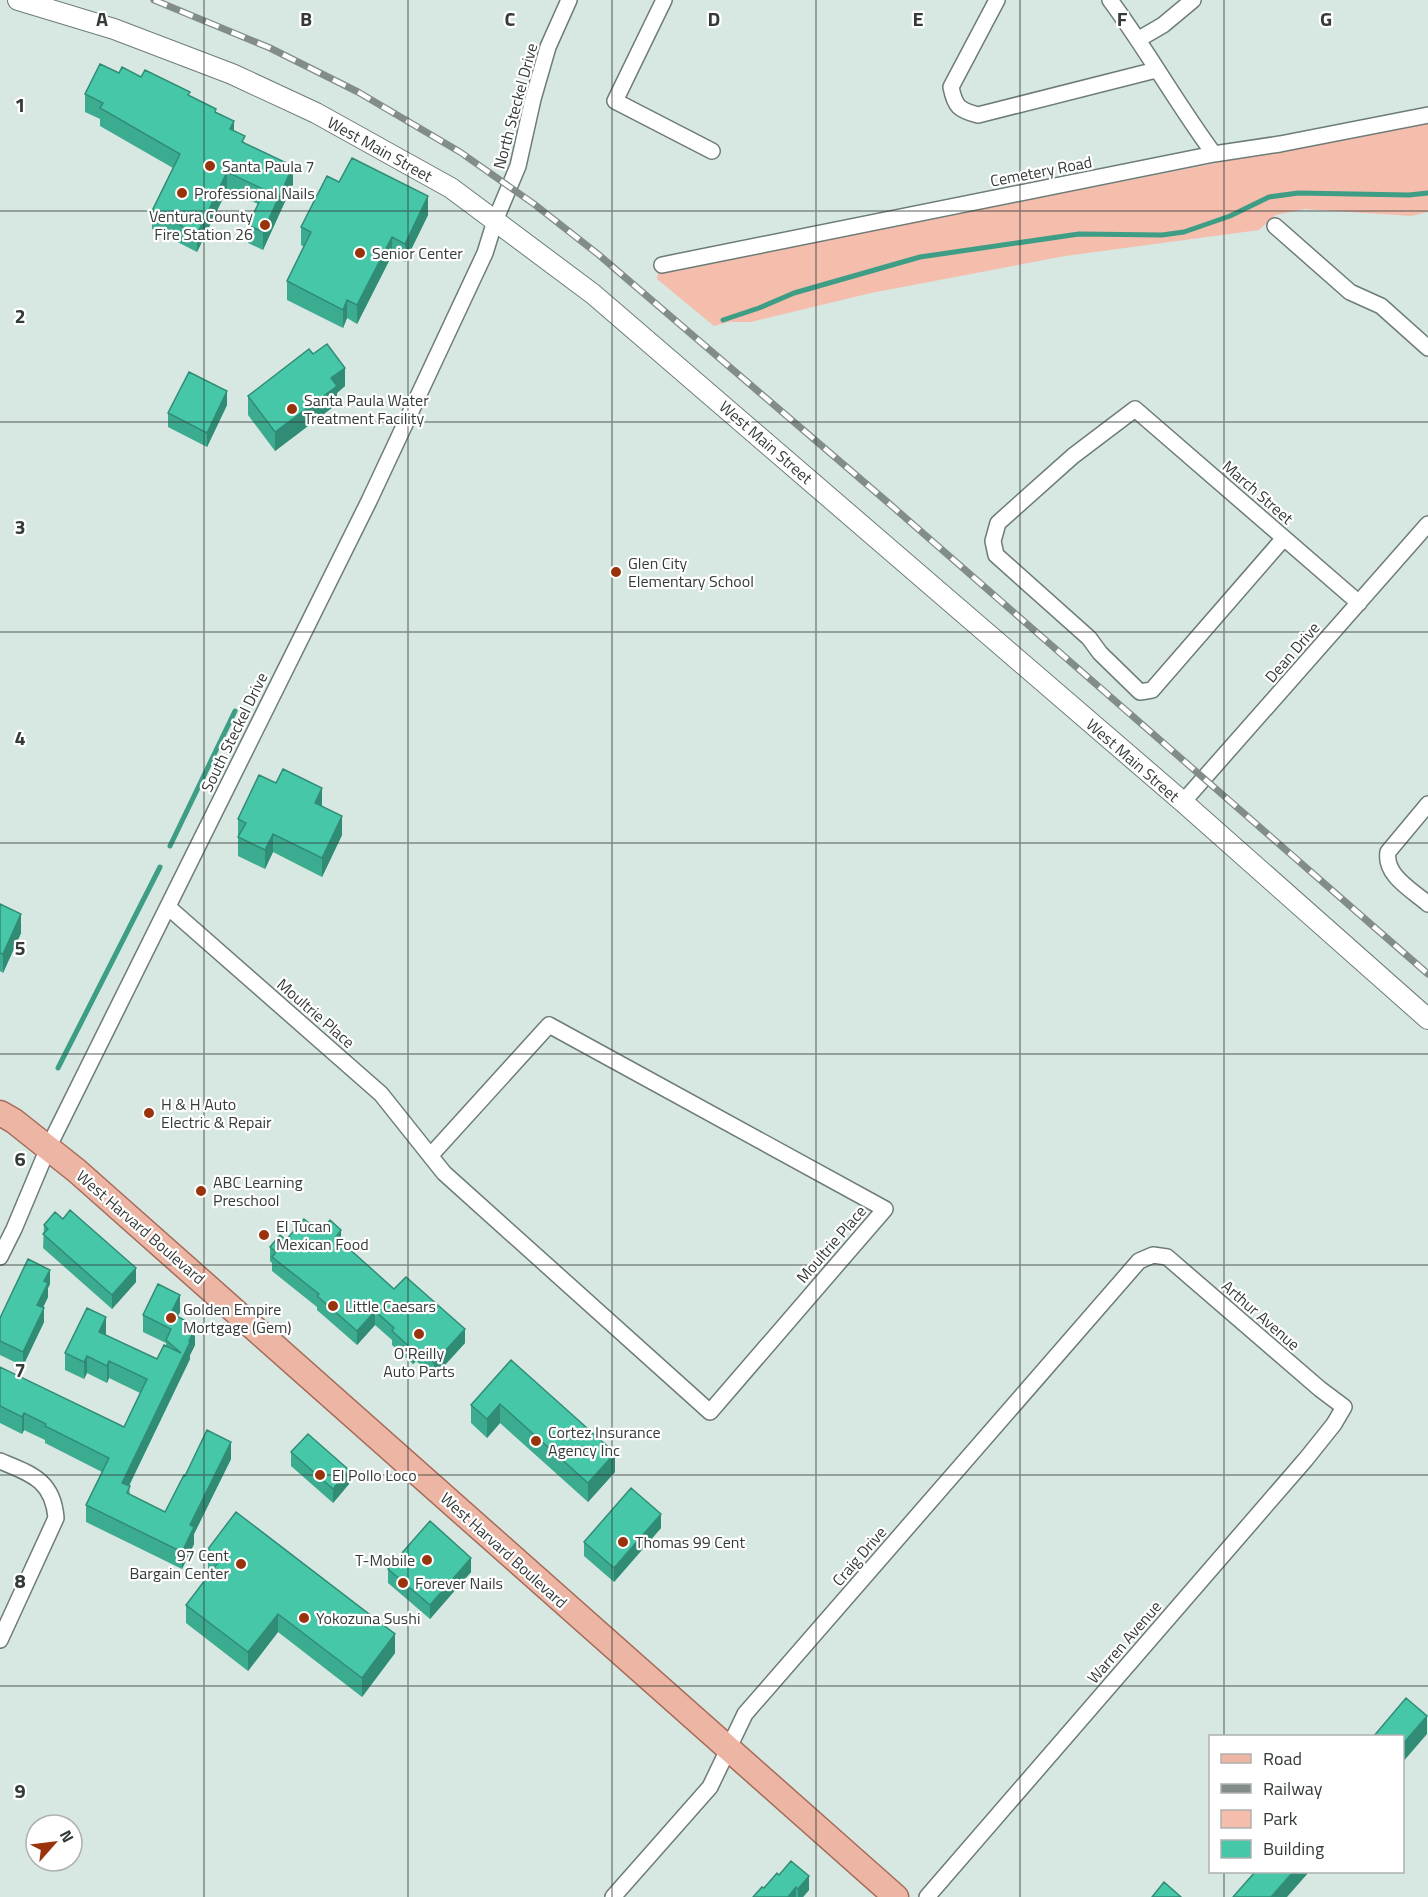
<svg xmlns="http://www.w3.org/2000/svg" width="1428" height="1897" font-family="'Titillium Web',sans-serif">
  <rect width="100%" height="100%" fill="#d7e7e2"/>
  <path fill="#f4bdac" d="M1428,123V212L1411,216L1304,209L1276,215L1259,230L1065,256L871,293L751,322H728L714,326L657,279L658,273L1318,143Z"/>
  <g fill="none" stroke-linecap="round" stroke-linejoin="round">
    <path stroke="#3d9d85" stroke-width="5" d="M723,320L759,308L794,293L920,257L1079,234L1162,235L1184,232L1230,216L1269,197L1298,193L1409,195L1428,193
      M170,846L235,711
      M58,1068L160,867"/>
    <g stroke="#6e7c77" stroke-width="18">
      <path id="minor" d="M664,0L615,101L712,151
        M997,0L951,87C955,107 959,110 978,115L1156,70
        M1110,0C1147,50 1177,104 1214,154
        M1139,39L1163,25L1193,0
        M1275,226L1350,292L1381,306L1428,348
        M662,265L1214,154L1280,144L1428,115
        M1284,538L1152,690L1140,692L1100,653L1089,638L996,555L993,541L998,523L1073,456L1135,409L1359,603
        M1183,802L1428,524
        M1428,804L1388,852C1384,875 1412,890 1428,904
        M168,907L381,1094L444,1173L710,1412L885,1209L549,1025L431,1155
        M0,1257L14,1229L48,1148L369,501L485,253L495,221L518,166L533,99L548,47L569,0
        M0,1461C31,1474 53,1480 56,1518L0,1640
        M613,1897L710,1787L745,1714L1139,1261L1153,1255L1167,1257L1320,1389L1344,1407L1334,1424L1306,1459L927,1897"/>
    </g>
    <g stroke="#6e7c77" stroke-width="22">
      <path id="tertiary" d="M18,0L114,29L232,74L316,113L451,188L593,294L1183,802L1428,1019"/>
    </g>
    <g stroke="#a56b58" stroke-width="27">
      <path id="primary" d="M0,1113L14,1121L77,1171L896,1897"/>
    </g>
    <use href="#minor" stroke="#fff" stroke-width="15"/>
    <use href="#tertiary" stroke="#fff" stroke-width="20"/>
    <use href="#primary" stroke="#edb6a4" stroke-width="24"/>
    <g stroke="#828d89" stroke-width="7">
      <path id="rail" d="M154,0L270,48L358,92L460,152L534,204L599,255L885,500L1428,974"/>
    </g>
    <use href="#rail" stroke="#fff" stroke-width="4.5" stroke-dasharray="14" stroke-linecap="butt"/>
  </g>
  <path fill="#3cac90" d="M141,77L190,96L216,112L245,143L293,184L263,250L248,243V225L258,204L227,190L197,252L152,229V211L173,168L100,126V119L85,112V94Z
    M339,182L428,215L405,262L392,255L357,324L347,318L343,328L287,300V281L304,247L301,245V227Z
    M313,354L345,386L337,393V404L275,451L248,415V396Z
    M227,405L207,447L168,427V413Z
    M322,807L342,835L322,877L273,852L265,869L238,856V819Z
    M0,904L21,933L3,973L0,971Z
    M44,1225L136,1282L112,1309L43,1248Z
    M320,1232L341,1242L394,1289L465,1343L434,1377L416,1361L413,1364L392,1345V1340L375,1325L357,1345L317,1310V1307L272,1271V1263L270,1261V1247Z
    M50,1284L48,1288V1297L43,1308L44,1322L23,1366L0,1355V1318Z
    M180,1312L178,1316L186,1324L195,1345L190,1355V1359L129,1486L130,1495L165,1512L185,1476L231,1459L194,1534V1544L182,1569L86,1522V1505L102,1472L45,1443V1440L24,1430L22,1434L0,1423V1367L124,1427L140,1393L109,1378L107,1383L87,1373L84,1379L65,1370V1353L106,1335L157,1359L166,1346V1343L143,1332V1315Z
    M511,1360L615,1472L588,1502L500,1423L487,1438L471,1423V1405Z
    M291,1452L349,1484L333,1503L291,1466Z
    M661,1528L614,1582L584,1556V1542Z
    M208,1549L395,1653L362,1697L278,1632L248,1671L186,1623V1605L212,1571L208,1568Z
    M388,1569L471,1572L430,1619L388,1583Z
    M779,1875L809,1890L803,1897H753Z"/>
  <path fill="#318c76" d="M234,121V139L230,129Z
    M293,166V184L263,250V232Z
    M227,172V190L197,252V234Z
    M428,196V215L405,262V244Z
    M392,237V255L357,324V305Z
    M347,300V318L343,328V310Z
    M345,368V386L337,393V404L275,451V432L331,378Z
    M227,391V405L207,447V433Z
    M322,788V807L315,803Z
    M342,816V835L322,877V858Z
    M273,834V852L265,869V850Z
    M21,914V933L3,973V954Z
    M341,1230V1244L336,1237Z
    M136,1268V1282L112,1309V1295Z
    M50,1270V1284L48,1288V1297L37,1319V1305L44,1281Z
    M180,1295V1312L171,1330V1313Z
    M44,1308V1322L23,1366V1352Z
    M375,1311V1325L357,1345V1331Z
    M106,1317V1334L99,1349V1332Z
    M195,1328V1345L190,1355V1359L122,1500V1483Z
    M465,1329V1343L434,1377V1363Z
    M416,1347V1361L413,1364V1350Z
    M87,1356V1373L84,1379V1362Z
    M109,1361V1378L107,1383V1366Z
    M500,1404V1423L487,1438V1419Z
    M24,1413V1430L22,1434V1417Z
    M231,1442V1459L194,1534V1544L182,1569V1552L190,1525Z
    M615,1453V1472L588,1502V1483Z
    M349,1470V1484L333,1503V1489Z
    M661,1514V1528L614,1582V1568Z
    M471,1558V1572L430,1619V1605Z
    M278,1614V1632L248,1671V1652Z
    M395,1634V1653L362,1697V1678Z
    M1427,1716V1734L1402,1763V1745Z
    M1293,1872H1309L1287,1897H1271Z
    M809,1876V1890L803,1897H798V1889Z
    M796,1887V1897H788Z"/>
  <path fill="#46c8a8" stroke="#318c76" stroke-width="1.5" d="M100,64L119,73L122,67L141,77L145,70L190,92L188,95L216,109L215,112L234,121L230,129L245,136L242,142L293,166L263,232L248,225L265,190L227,172L197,234L152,211L180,154L100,108L103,103L85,94Z
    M352,158L428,196L405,244L392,237L357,305L347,300L343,310L287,281L311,232L301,227L327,176L339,182Z
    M327,344L345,368L331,378L337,386L275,432L248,396L309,349L313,354Z
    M189,372L227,391L207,433L168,413Z
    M283,769L322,788L315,803L342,816L322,858L273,834L265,850L238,837L246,823L238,819L259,775L276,783Z
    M0,904L21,914L3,954L0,953Z
    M70,1210L136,1268L112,1295L43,1234L48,1229L44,1225L55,1212L63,1219Z
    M304,1219L320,1232L330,1220L341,1230L336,1237L394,1289L406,1277L465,1329L434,1363L416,1347L413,1350L392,1331L394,1328L375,1311L357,1331L317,1296L319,1294L272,1257L276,1252L270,1247L280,1235L286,1240Z
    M28,1259L50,1270L44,1281L48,1283L37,1305L44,1308L23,1352L0,1341V1318Z
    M158,1284L180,1295L171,1313L186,1321L185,1323L195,1328L189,1341L190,1342L122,1483L130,1486L127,1493L165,1512L184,1475L185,1476L207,1430L231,1442L190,1525L194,1527L182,1552L86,1505L109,1458L45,1426L46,1424L24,1413L22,1417L0,1406V1367L124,1427L147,1379L109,1361L107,1366L87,1356L84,1362L65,1353L87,1308L106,1317L99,1332L157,1359L164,1345L181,1353L166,1340L171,1329L143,1315Z
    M511,1360L615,1453L588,1483L500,1404L487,1419L471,1405Z
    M308,1434L349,1470L333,1489L291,1452Z
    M631,1488L661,1514L614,1568L584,1542Z
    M236,1512L395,1634L362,1678L278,1614L248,1652L186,1605L221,1559L208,1549Z
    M430,1521L471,1558L430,1605L388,1569Z
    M1406,1698L1427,1716L1402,1745V1737H1373Z
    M791,1861L809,1876L798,1889L796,1887L788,1897H753L762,1887L764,1888L777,1873L779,1875Z
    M1255,1872H1293L1271,1897H1233Z
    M1164,1882L1181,1897H1152Z"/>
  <path fill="none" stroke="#353b39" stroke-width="1.5" stroke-opacity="0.55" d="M204,0V1897M408,0V1897M612,0V1897M816,0V1897M1020,0V1897M1224,0V1736M0,211H1428M0,422H1428M0,632H1428M0,843H1428M0,1054H1428M0,1265H1428M0,1475H1428M0,1686H1428M1224,1872V1897"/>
  <g fill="#99330b" stroke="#fff" stroke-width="2">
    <circle cx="210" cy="166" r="6"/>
    <circle cx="182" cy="193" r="6"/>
    <circle cx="265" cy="225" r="6"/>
    <circle cx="360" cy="253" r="6"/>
    <circle cx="292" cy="409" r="6"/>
    <circle cx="616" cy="572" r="6"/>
    <circle cx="149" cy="1113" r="6"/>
    <circle cx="201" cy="1191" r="6"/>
    <circle cx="264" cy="1235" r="6"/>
    <circle cx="333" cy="1306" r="6"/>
    <circle cx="171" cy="1318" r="6"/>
    <circle cx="419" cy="1334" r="6"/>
    <circle cx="536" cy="1441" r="6"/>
    <circle cx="320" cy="1475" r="6"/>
    <circle cx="623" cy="1542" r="6"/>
    <circle cx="427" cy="1560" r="6"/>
    <circle cx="241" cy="1564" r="6"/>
    <circle cx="403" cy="1583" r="6"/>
    <circle cx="304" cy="1618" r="6"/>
  </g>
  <g text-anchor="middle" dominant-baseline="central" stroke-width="4.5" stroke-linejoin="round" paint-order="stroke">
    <g font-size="16" fill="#353b39" stroke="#fff">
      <text transform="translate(515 106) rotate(-75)">North Steckel Drive</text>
      <text transform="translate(380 149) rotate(29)">West Main Street</text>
      <text transform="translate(1041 171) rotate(-11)">Cemetery Road</text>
      <text transform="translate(766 442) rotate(41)">West Main Street</text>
      <text transform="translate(1258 492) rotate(41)">March Street</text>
      <text transform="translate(1292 652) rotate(-49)">Dean Drive</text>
      <text transform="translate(234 732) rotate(-64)">South Steckel Drive</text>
      <text transform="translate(1133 760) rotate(41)">West Main Street</text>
      <text transform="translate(316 1013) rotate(41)">Moultrie Place</text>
      <text transform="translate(141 1227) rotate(41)">West Harvard Boulevard</text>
      <text transform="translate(831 1244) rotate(-49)">Moultrie Place</text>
      <text transform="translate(1261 1315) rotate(41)">Arthur Avenue</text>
      <text transform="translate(504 1550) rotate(42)">West Harvard Boulevard</text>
      <text transform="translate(859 1556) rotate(-49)">Craig Drive</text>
      <text transform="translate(1124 1642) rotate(-49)">Warren Avenue</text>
    </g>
    <g font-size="16" fill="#353b39" stroke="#fff" text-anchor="start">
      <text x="222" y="166">Santa Paula 7</text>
      <text x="194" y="193">Professional Nails</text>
      <text x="253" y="216" text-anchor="end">Ventura County<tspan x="253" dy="18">Fire Station 26</tspan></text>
      <text x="372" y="253">Senior Center</text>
      <text x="304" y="400">Santa Paula Water<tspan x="304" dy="18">Treatment Facility</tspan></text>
      <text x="628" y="563">Glen City<tspan x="628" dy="18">Elementary School</tspan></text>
      <text x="161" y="1104">H &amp; H Auto<tspan x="161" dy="18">Electric &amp; Repair</tspan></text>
      <text x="213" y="1182">ABC Learning<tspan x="213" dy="18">Preschool</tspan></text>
      <text x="276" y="1226">El Tucan<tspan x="276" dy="18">Mexican Food</tspan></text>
      <text x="345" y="1306">Little Caesars</text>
      <text x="183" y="1309">Golden Empire<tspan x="183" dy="18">Mortgage (Gem)</tspan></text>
      <text x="419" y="1353" text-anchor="middle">O'Reilly<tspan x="419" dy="18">Auto Parts</tspan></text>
      <text x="548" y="1432">Cortez Insurance<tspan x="548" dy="18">Agency Inc</tspan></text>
      <text x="332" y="1475">El Pollo Loco</text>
      <text x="635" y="1542">Thomas 99 Cent</text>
      <text x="229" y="1555" text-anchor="end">97 Cent<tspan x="229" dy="18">Bargain Center</tspan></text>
      <text x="415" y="1560" text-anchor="end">T-Mobile</text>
      <text x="415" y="1583">Forever Nails</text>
      <text x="316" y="1618">Yokozuna Sushi</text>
    </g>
  </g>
  <g font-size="20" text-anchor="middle" font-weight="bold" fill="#353b39" stroke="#fff" stroke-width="4.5" stroke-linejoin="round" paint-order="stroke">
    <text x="102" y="26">A</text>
    <text x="306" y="26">B</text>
    <text x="510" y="26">C</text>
    <text x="714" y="26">D</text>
    <text x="918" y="26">E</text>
    <text x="1122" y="26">F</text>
    <text x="1326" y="26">G</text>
    <text x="20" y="112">1</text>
    <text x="20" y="323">2</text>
    <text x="20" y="534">3</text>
    <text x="20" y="745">4</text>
    <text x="20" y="955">5</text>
    <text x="20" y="1166">6</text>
    <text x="20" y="1377">7</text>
    <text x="20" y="1588">8</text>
    <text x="20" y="1798">9</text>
  </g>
  <rect x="1209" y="1735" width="195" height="138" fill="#ffffff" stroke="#aeb1b0" stroke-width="1.5"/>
  <rect x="1221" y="1754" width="30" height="9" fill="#edb6a4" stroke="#aeb1b0" stroke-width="1.5"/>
  <text x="1263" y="1765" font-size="18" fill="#353b39">Road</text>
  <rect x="1221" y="1784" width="30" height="9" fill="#828d89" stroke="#aeb1b0" stroke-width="1.5"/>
  <text x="1263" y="1795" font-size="18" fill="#353b39">Railway</text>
  <rect x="1221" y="1810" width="30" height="18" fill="#f4bdac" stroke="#aeb1b0" stroke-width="1.5"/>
  <text x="1263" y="1825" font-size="18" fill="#353b39">Park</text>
  <rect x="1221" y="1840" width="30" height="18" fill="#46c8a8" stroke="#aeb1b0" stroke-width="1.5"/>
  <text x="1263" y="1855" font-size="18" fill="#353b39">Building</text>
  <g transform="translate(54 1843) rotate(62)"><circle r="28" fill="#ffffff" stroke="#aeb1b0" stroke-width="1.5"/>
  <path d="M0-4.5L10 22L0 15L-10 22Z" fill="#99330b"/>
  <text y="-9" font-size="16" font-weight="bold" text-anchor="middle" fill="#353b39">N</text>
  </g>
</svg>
